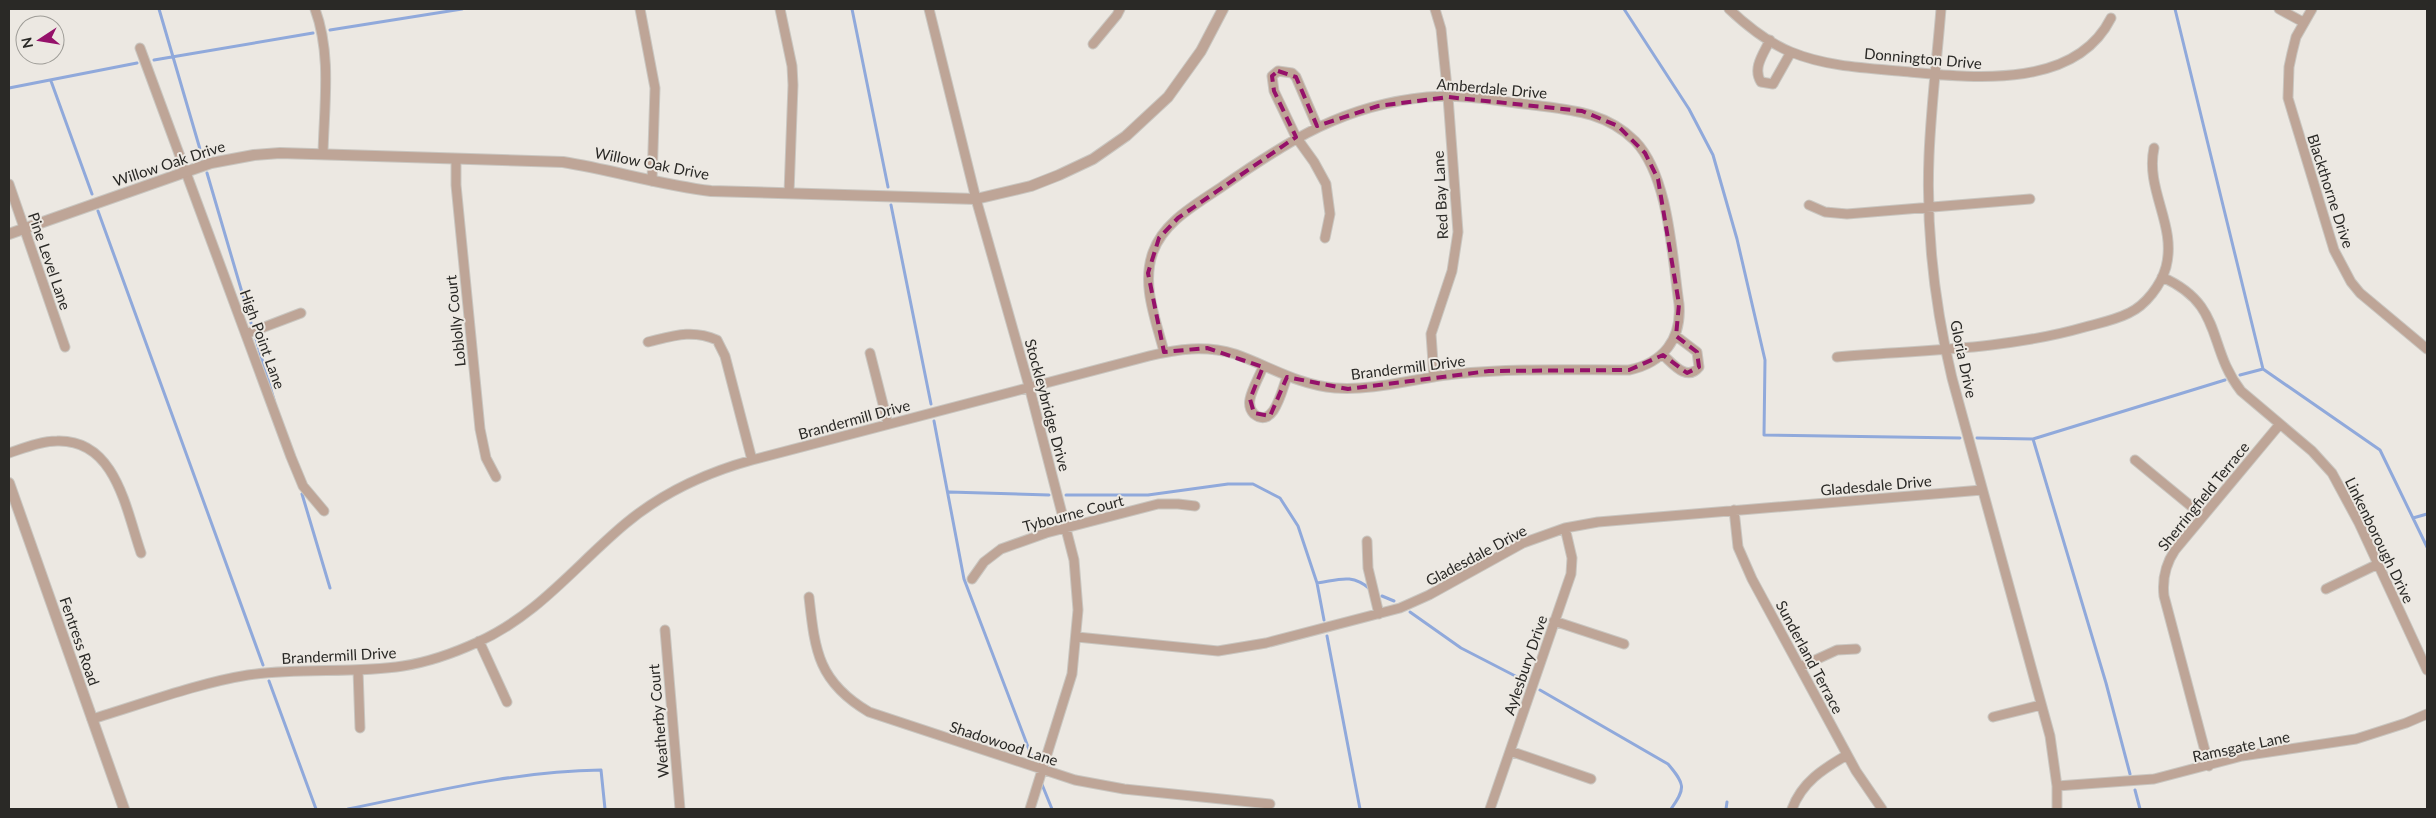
<svg xmlns="http://www.w3.org/2000/svg" width="2436" height="818" font-family="Lato,sans-serif">
  <rect width="100%" height="100%" fill="#ece8e2"/>
  <g fill="none" stroke-linecap="round" stroke-linejoin="round">
    <path stroke="#90a9db" stroke-width="3" d="M159,9L202,156
      M852,9L888,187
      M1624,9L1689,109L1713,155L1737,239L1765,360L1764,435L1960,438
      M2175,9L2263,369L2380,450L2427,547
      M330,30L462,9
      M154,60L313,33
      M51,81L92,194
      M9,88L137,63
      M207,173L251,323
      M891,205L931,404
      M98,211L263,665
      M256,339L274,400
      M2240,375L2263,369
      M934,421L964,579L1033,760
      M1977,438L2033,439L2225,380
      M2033,439L2106,683L2130,774
      M949,492L1049,495
      M302,494L330,588
      M1066,495H1148L1228,484H1253L1280,498L1298,526L1317,583L1324,620
      M2413,518L2427,514
      M1317,583C1339,580 1351,573 1370,589
      M1382,596L1394,601
      M1410,612L1461,648L1525,681
      M1327,636L1360,809
      M269,681L316,809
      M1540,690L1668,764C1685,784 1686,788 1671,809
      M1041,782L1052,809
      M2135,790L2140,809
      M348,809C432,792 515,771 601,770L605,809
      M1726,809L1727,802"/>
    <g stroke="#c9c6c0" stroke-width="11">
      <path id="minor" d="M315,9C332,55 324,106 323,154
        M640,9L655,88L652,181
        M780,9L792,66L793,85L789,193
        M929,9L976,199L1029,386L1074,560L1078,610L1072,674L1030,809
        M1729,9C1746,25 1769,43 1791,52C1825,66 1863,68 1899,71C1967,77 2074,92 2111,18
        M1941,9C1937,58 1931,107 1929,156C1926,230 1935,307 1952,378L2050,736L2057,786V809
        M2279,9L2303,22
        M2312,9L2296,37L2292,53L2289,67L2288,98L2334,250L2351,282L2360,293L2427,349
        M1770,40C1764,53 1752,68 1761,82L1773,84L1791,52
        M1093,44L1117,15L1120,9
        M140,48L291,457L303,486L324,511
        M1317,126L1296,77L1292,73L1278,71L1272,76L1274,91L1296,137L1314,162L1326,184L1330,214L1325,238
        M456,159V185L480,429L486,458L496,477
        M9,184L65,347
        M1809,205L1825,212L1847,214L2030,199
        M2162,277C2225,305 2206,346 2241,391L2312,451L2332,473L2359,523L2427,670
        M246,334L301,313
        M648,342C673,336 692,329 717,340L725,356L752,460
        M870,353L888,424
        M1663,355C1673,364 1687,382 1699,367L1697,352L1676,336
        M1837,357C1919,350 2005,350 2085,327C2100,323 2115,320 2129,313C2146,305 2161,285 2166,267C2177,225 2145,190 2154,148
        M1263,367C1259,377 1252,389 1250,399C1249,404 1250,410 1254,414C1274,430 1282,389 1287,377
        M1434,377L1431,334L1452,271L1458,232L1448,97L1441,29L1435,9
        M9,453C24,448 41,441 57,441C116,439 126,510 141,553
        M2135,460L2203,516
        M1734,510L1738,547L1752,579L1856,771L1882,809
        M1367,541L1368,568L1379,614
        M972,579L984,562L1001,549L1046,533L1158,504H1178L1195,506
        M2326,589L2378,564
        M809,597C815,651 818,682 869,712L1075,780L1124,789L1270,804
        M1554,621L1624,644
        M665,630L680,809
        M1077,637L1218,651L1266,643L1400,608L1429,595L1523,543L1565,528L1598,522L1982,490
        M479,641L507,702
        M1800,667L1837,650L1856,649
        M358,670L360,728
        M1993,717L2041,705
        M92,719C142,704 198,683 248,675C300,667 352,674 403,666C429,662 454,653 478,642C538,615 576,565 625,524C663,492 705,473 752,460L1149,356C1178,349 1205,345 1235,354C1269,366 1298,385 1335,388C1374,391 1416,378 1455,374C1513,368 1571,370 1629,370C1663,363 1682,339 1679,304C1672,256 1669,176 1635,141C1606,112 1571,110 1533,105C1499,101 1462,94 1427,97C1344,105 1289,140 1223,186C1197,204 1164,221 1153,252C1141,285 1156,320 1164,352
        M1510,751L1591,779
        M2209,766L2164,596C2162,579 2165,565 2175,550L2280,424
        M2057,786L2154,779L2242,756L2356,739L2406,723L2427,714
        M1490,809L1571,574L1572,558L1565,528
        M1792,809C1802,782 1823,769 1847,755"/>
    </g>
    <g stroke="#c9c6c0" stroke-width="12">
      <path id="tertiary" d="M9,234L211,163L254,155L280,153L563,162C613,170 661,185 711,191L976,199L1031,186L1059,175L1093,159L1126,136L1168,97L1201,51L1223,9
        M9,483L124,809"/>
    </g>
    <use href="#minor" stroke="#bea597" stroke-width="9"/>
    <use href="#tertiary" stroke="#bea597" stroke-width="10"/>
  </g>
  <path fill="none" stroke="#95116a" stroke-width="4" stroke-dasharray="10 6" stroke-linejoin="round" d="M1278,71L1296,77L1317,126L1378,106L1448,97L1582,111L1618,126L1645,153L1658,179L1679,304L1676,336L1697,352L1699,367L1687,373L1663,355L1629,370L1489,371L1348,389L1287,377L1270,416L1254,413L1250,399L1263,367L1207,348L1164,352L1148,273L1159,238L1178,218L1296,137L1274,91L1272,76Z"/>
  <g text-anchor="middle" dominant-baseline="central" stroke-width="4" stroke-linejoin="round" paint-order="stroke">
    <g font-size="15" fill="#2a2926" stroke="#ece8e2">
      <text transform="translate(1923 58) rotate(5)">Donnington Drive</text>
      <text transform="translate(1492 88) rotate(5)">Amberdale Drive</text>
      <text transform="translate(169 163) rotate(-18)">Willow Oak Drive</text>
      <text transform="translate(652 163) rotate(11)">Willow Oak Drive</text>
      <text transform="translate(2331 191) rotate(72)">Blackthorne Drive</text>
      <text transform="translate(1440 195) rotate(-93)">Red Bay Lane</text>
      <text transform="translate(50 261) rotate(71)">Pine Level Lane</text>
      <text transform="translate(455 321) rotate(-96)">Loblolly Court</text>
      <text transform="translate(263 339) rotate(70)">High Point Lane</text>
      <text transform="translate(1964 359) rotate(78)">Gloria Drive</text>
      <text transform="translate(1408 367) rotate(-7)">Brandermill Drive</text>
      <text transform="translate(1048 405) rotate(75)">Stockleybridge Drive</text>
      <text transform="translate(854 419) rotate(-15)">Brandermill Drive</text>
      <text transform="translate(1876 485) rotate(-5)">Gladesdale Drive</text>
      <text transform="translate(2203 496) rotate(-51)">Sherringfield Terrace</text>
      <text transform="translate(1073 513) rotate(-15)">Tybourne Court</text>
      <text transform="translate(2380 540) rotate(64)">Linkenborough Drive</text>
      <text transform="translate(1476 555) rotate(-28)">Gladesdale Drive</text>
      <text transform="translate(80 641) rotate(71)">Fentress Road</text>
      <text transform="translate(339 655) rotate(-3)">Brandermill Drive</text>
      <text transform="translate(1810 657) rotate(62)">Sunderland Terrace</text>
      <text transform="translate(1525 665) rotate(-71)">Aylesbury Drive</text>
      <text transform="translate(658 721) rotate(-95)">Weatherby Court</text>
      <text transform="translate(1004 743) rotate(18)">Shadowood Lane</text>
      <text transform="translate(2241 746) rotate(-12)">Ramsgate Lane</text>
    </g>
  </g>
  <rect width="2436" height="818" fill="none" stroke="#2a2926" stroke-width="20"/>
  <g transform="translate(40 40) rotate(258)"><circle r="24" fill="#ece8e2" stroke="#9e9c97"/>
  <path d="M0-4L9 19L0 12L-9 19Z" fill="#95116a"/>
  <text y="-8" font-size="14" font-weight="bold" text-anchor="middle" fill="#2a2926">N</text>
  </g>
</svg>
